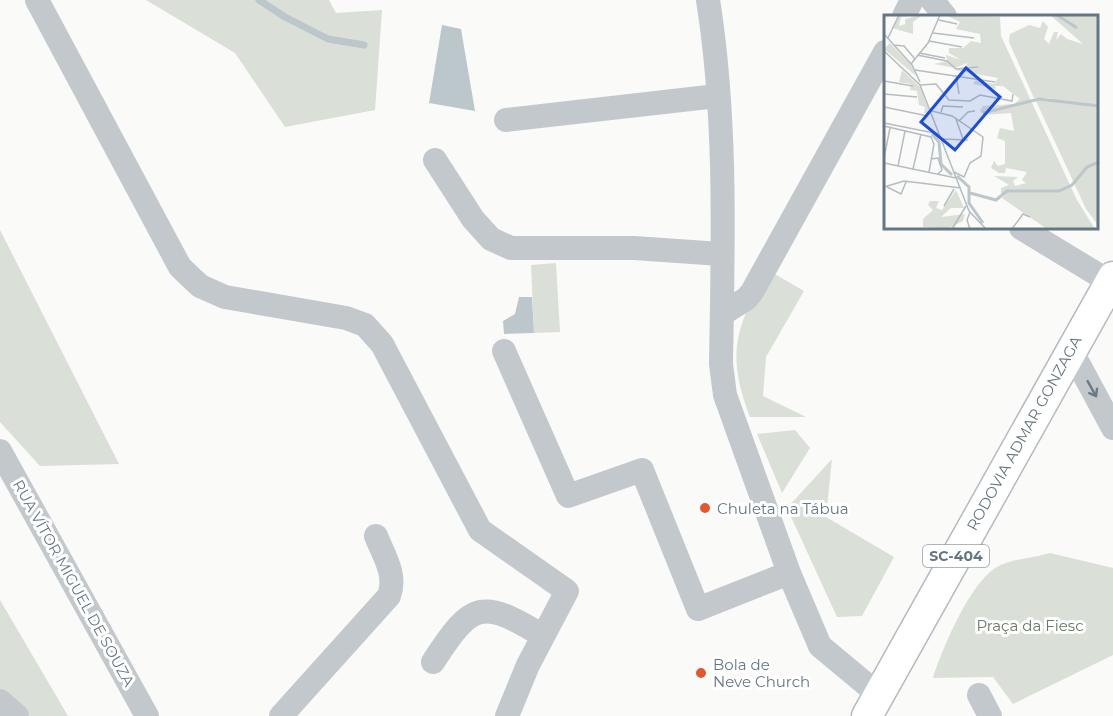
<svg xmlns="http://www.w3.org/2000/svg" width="1113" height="716" font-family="Montserrat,sans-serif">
  <rect width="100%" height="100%" fill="#fafaf8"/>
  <path fill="#dadfd7" d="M146,0H329L336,13L382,10L375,110L285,127L235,53Z
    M0,230L119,464L40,466L0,422Z
    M556,263L560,332L534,333L531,265Z
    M768,270L804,291L766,357L763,396L806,417H750C726,355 735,327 768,270Z
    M795,430L810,448L782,493L757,434Z
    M832,459L826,517L894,557L862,616L837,617L787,508Z
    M1050,553L1113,568V655L1013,704L993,677L933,678C942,650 970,582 997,567C1011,559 1034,558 1050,553Z
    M0,600L68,716H0Z"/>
  <path fill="#bbc7cb" d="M442,25L461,29L475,111L429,103Z
    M519,297H532L534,333L504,334L503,321L515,314Z"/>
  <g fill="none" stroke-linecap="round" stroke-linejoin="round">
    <path stroke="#bbc7cb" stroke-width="7" d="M259,0L285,17L328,39L364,45"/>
    <g stroke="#b5babe" stroke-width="33">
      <path id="major" d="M867,716L1113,277"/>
    </g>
    <path stroke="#c3c8cc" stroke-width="24" d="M37,0L180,267L200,286L225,297L346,318L365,325L382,344L480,530L567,591L528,665L507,716
      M708,0C727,119 723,244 721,364L725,395L789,573L820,646L879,695
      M932,0L945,16
      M904,16L912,0
      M506,120L717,96
      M435,160L473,219L491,239L511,248H634L721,254
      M1021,228L1110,282
      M722,314L746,299L752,292L885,52
      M1071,350L1113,428
      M504,351L568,496L642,470L698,609L789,573
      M0,451L147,716
      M433,662C472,602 481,598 543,636
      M979,695L990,716
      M0,701L17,716
      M281,716L389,596C397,575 384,556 376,536"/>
    <use href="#major" stroke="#fff" stroke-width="30"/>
  </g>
  <defs><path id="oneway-shaft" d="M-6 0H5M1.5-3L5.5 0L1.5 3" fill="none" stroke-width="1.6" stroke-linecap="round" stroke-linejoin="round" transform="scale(1.5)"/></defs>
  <use stroke="#6a7a87" href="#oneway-shaft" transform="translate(1092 389) rotate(61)"/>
  <g fill="#e4572e" stroke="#fff" stroke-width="2">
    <circle cx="705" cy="508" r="6"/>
    <circle cx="701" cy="673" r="6"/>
  </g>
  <g text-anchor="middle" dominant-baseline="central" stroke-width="6" stroke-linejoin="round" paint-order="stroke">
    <rect fill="#fff" stroke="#939fa8" stroke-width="1.5" x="923" y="545" width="66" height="22" rx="4.5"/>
    <g font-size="14" font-weight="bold" fill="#657683">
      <text x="956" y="556">SC-404</text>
    </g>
    <g font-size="15" fill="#657683" stroke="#fff">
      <text transform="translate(1024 433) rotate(-61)">RODOVIA ADMAR GONZAGA</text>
      <text transform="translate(74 583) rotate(61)">RUA VÍTOR MIGUEL DE SOUZA</text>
    </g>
    <g font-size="15" fill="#657683" stroke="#fff" text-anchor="start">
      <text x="717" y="508">Chuleta na Tábua</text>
      <text x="713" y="664">Bola de<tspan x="713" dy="17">Neve Church</tspan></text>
    </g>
    <g font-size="15" fill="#687a64" stroke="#fff">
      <text x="1030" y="625">Praça da Fiesc</text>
    </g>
  </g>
  <g transform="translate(884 15)">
    <rect width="214" height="214" fill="#fafaf8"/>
    <path d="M16,0H25L17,2L15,11L21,9V4L38,0L29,7V19L8,13ZM62,0L116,2L117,21L193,185L211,214H163L118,183L121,180H117V173L125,170L110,161L134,162L129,166L131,171L142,168L138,165L143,157L122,153L121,158H115L107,153L110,146L114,151L121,149V126L113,123L116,113L130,116L127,98L100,100L96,96L99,91L130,89L136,84L119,71H111L112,74L89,69L92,65L110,69L114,63L71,55L82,53L83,48L71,53L50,49L63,46L62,40L77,45L65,38V33H79L87,26L97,28L96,19L72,14L76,7ZM166,0H214V210L202,194L152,86L169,83H150L125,27L126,19L145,10L156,13L159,6L164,12L160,24L165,29L170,17H174L172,25L177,19L183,24L199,29ZM6,28L28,51L32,61L0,34ZM18,55L36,72L46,98H40L41,92L35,90L33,76L26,75L27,69L15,67ZM72,175L80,193H67L57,202L81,199L79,206L63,214L39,212V204L49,195L44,190L46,186H55L52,193L58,195Z" fill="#dadfd7"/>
    <path fill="none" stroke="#bbc7cb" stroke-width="3" d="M173,0L193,13M99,98L155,84L215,91M48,119L55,127L57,149L68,160M73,161L85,172V188L99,208M86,178L112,185L123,176H175L188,170L203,152L215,147"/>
    <path fill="none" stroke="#b5bdc2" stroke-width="1.5" d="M55,5L73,9M49,18L90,23M0,19L28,50L36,67M4,23L15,0M45,26L78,32M10,30L20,31L31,44M0,36L36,70L85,196L102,214M35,38L61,43M33,40L63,46L72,54L94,52M27,49L44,28L56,0M31,55L111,67M72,60L75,79M0,66L29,71M36,70L52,69L65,85L86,86L96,80L128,86L129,79M0,79L33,82M0,92L44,101M48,96L68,101L99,122L97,141L86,148L80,162L70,157M57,97L59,91L79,92M72,104L80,127M75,106L84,97L91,96M0,108L55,119M0,111L47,122L50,129L45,157M58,124L84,125M0,143L6,113M47,144L54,143L58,155L54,159M0,148L72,163M14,151L21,116M29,154L37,119M0,172L20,166L77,173M3,172L17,179L22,167M60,191L70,174M86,197L83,205L86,214M68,214L82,191M128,214L139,199L146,202"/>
    <path fill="#1d4ed8" fill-opacity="0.15" stroke="#1d4ed8" stroke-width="3" d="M82,53L116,82L71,135L37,107Z"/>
    <rect width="214" height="214" fill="none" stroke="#657683" stroke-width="3"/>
  </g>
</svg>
